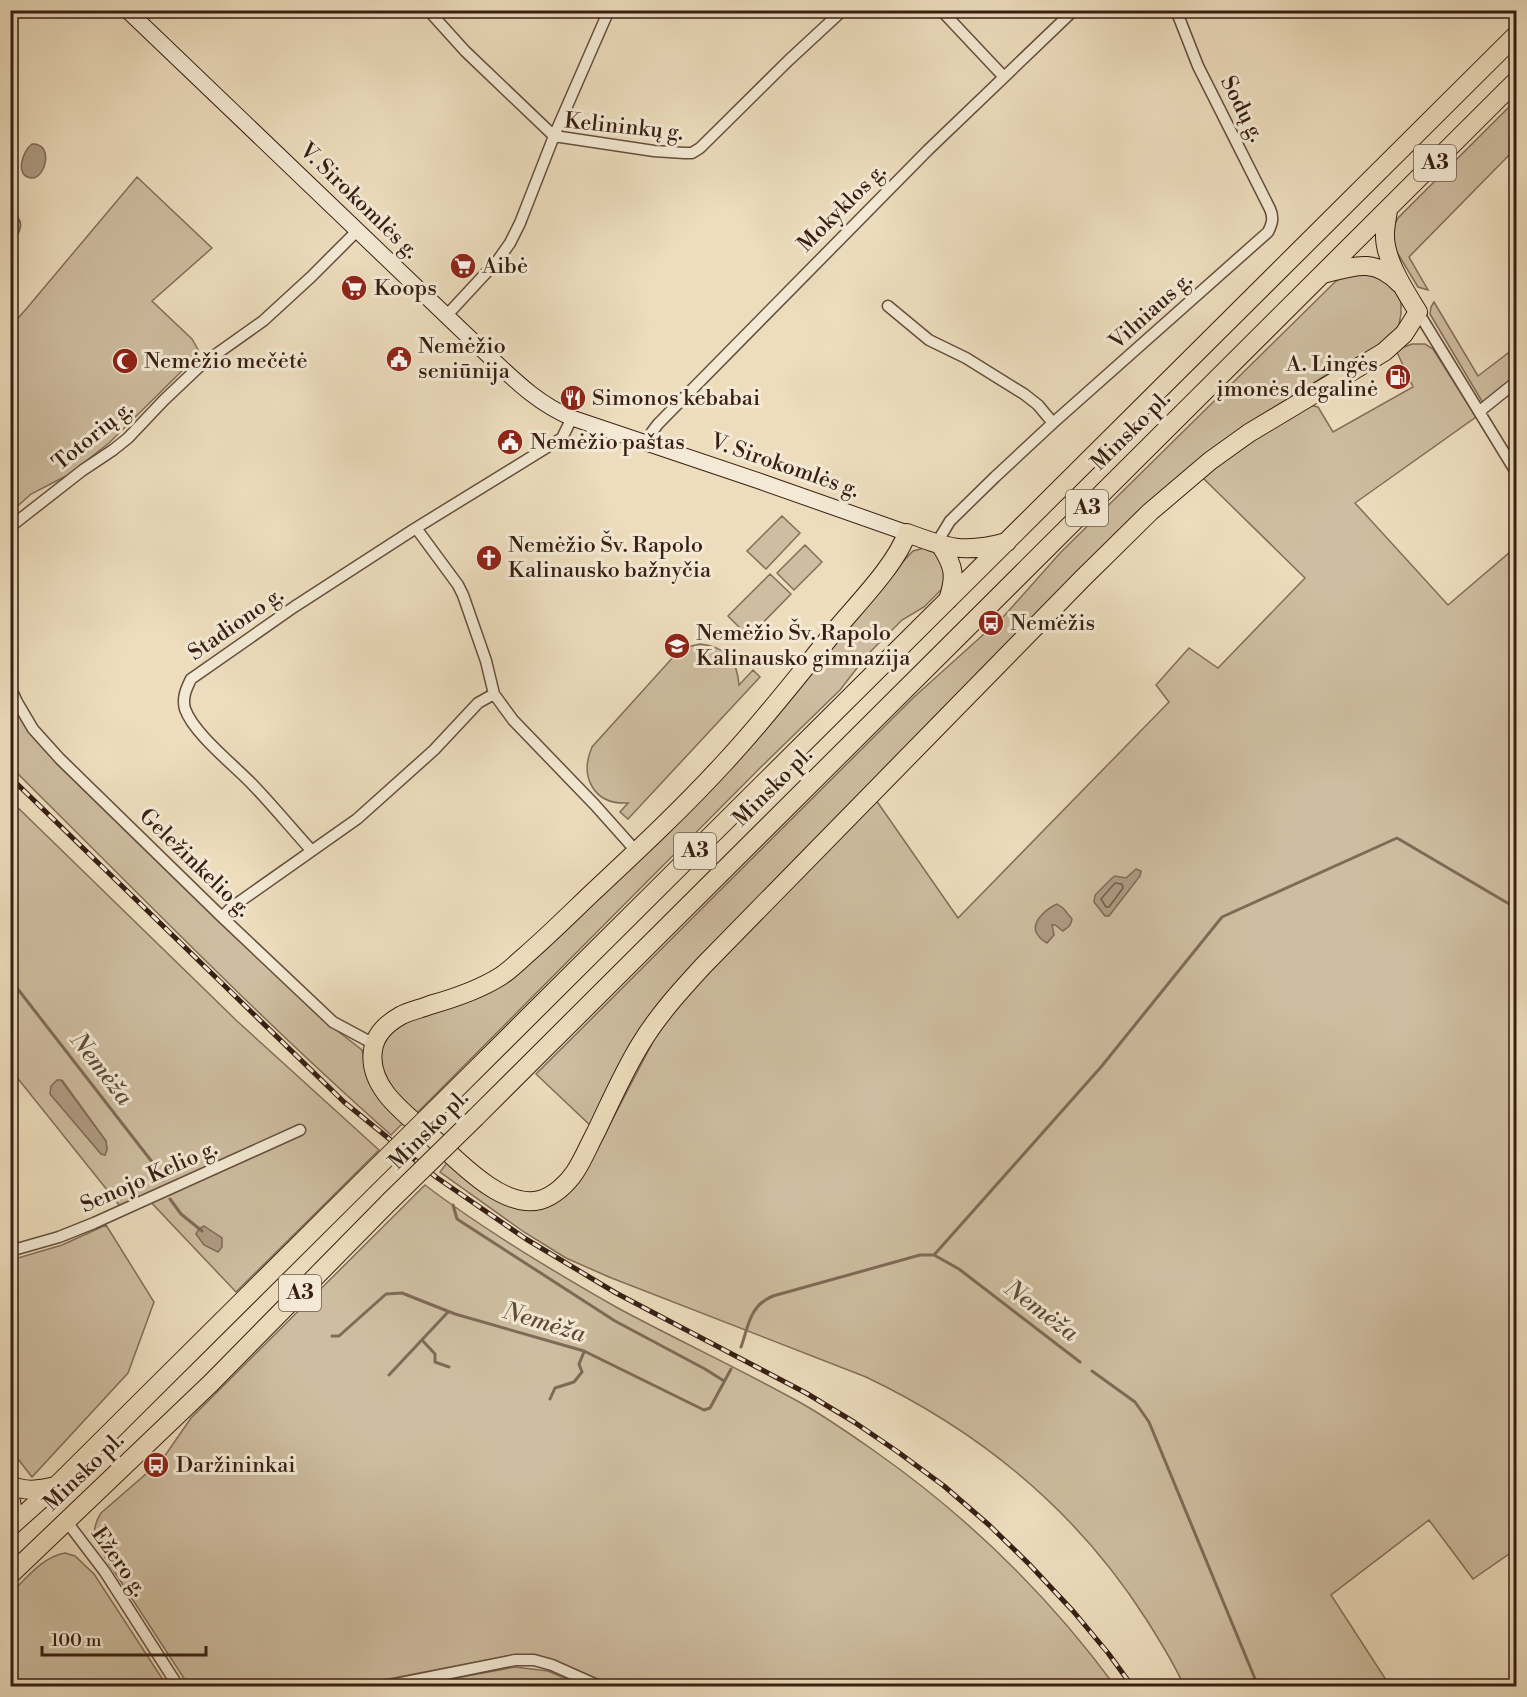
<svg xmlns="http://www.w3.org/2000/svg" width="1527" height="1697" font-family="'Libre Bodoni',serif">
  <rect width="100%" height="100%" fill="#edddbd"/>
  <filter id="stains"><feTurbulence type="fractalNoise" baseFrequency=".00333" numOctaves="4"/><feColorMatrix values="0 0 0 0 .2 0 0 0 0 .09 0 0 0 0 .02 0 0 0 .5 -.17"/></filter>
  <radialGradient id="worn" r=".72"><stop offset=".6" stop-color="#630" stop-opacity="0"/><stop offset="1" stop-color="#630" stop-opacity=".3"/></radialGradient>
  <path fill="#cebda0" stroke="#836e5a" stroke-width="1.5" fill-rule="evenodd" d="M1516,100V148L1409,257L1428,290L1418,287L1392,244L1394,226L1398,218Z
    M137,177L212,248L152,301L192,339L200,353L109,443L68,475L31,494L11,512V326L27,308Z
    M1363,271L1387,279L1401,298V313L1399,325L1394,333L1381,345L1334,370L1246,426L679,980L591,1126L536,1074L914,697L1004,616L1061,552L1336,281L1348,274Z
    M1434,302L1478,376L1516,347V375L1483,403L1430,314L1431,307Z
    M1412,344H1425L1433,349L1476,417L1355,503L1448,605L1516,547V885L1510,891L1516,896V1549L1473,1579L1429,1520L1331,1595L1390,1686H1184C1174,1663 1160,1641 1146,1619C1077,1511 981,1432 866,1377L609,1277L566,1258L524,1232L440,1172L449,1160L517,1207L585,1172L656,1036L673,1012L696,985L876,800L958,918L1169,702L1156,685L1189,648L1218,668L1305,578L1202,477L1300,408L1309,405L1318,407L1333,432L1413,387L1396,350Z
    M782,516L800,533L766,569L747,551Z
    M805,545L822,562L794,590L777,573Z
    M924,548H930L944,557V587L924,607L902,620L868,654L840,690L760,768L415,1115L393,1093L380,1068V1048L395,1026L512,975L882,584L913,551Z
    M770,574L791,594L749,637L728,616Z
    M700,644C726,647 737,659 739,685L753,670L760,677L628,819L620,812L628,803C594,805 579,777 592,747L675,655L687,647Z
    M10,692L44,749L131,836L326,1022L362,1050L366,1069L405,1121L391,1135C259,1018 136,891 11,767Z
    M10,800L237,1021L379,1150L236,1292L144,1195L120,1206L11,1070ZM62,1080L106,1141L107,1150Z
    M425,1185C484,1230 551,1270 616,1307C677,1340 740,1369 801,1403C826,1417 850,1434 873,1450C966,1515 1048,1595 1115,1686H614L552,1660L535,1655L507,1656L352,1686H189L95,1542C93,1531 95,1522 101,1513L162,1460L191,1418Z
    M106,1225L154,1302L128,1373L32,1477L11,1450V1260L62,1245Z
    M65,1553L75,1556L94,1574L167,1686H11V1593C27,1578 42,1557 65,1553Z
    M515,1667L548,1671L583,1686H413Z"/>
  <path fill="#af9c84" stroke="#7f6a57" stroke-width="1.5" d="M32,144C55,143 45,180 31,178C14,176 23,150 32,144Z
    M11,213C28,220 19,234 11,245Z
    M1136,869L1141,871L1140,876L1109,916H1105L1094,902L1095,895L1112,878L1115,876L1126,878Z
    M1057,904L1063,908L1072,919C1071,926 1068,927 1063,931L1055,925H1052L1054,935L1047,943C1043,941 1038,936 1036,932C1032,920 1048,908 1057,904Z
    M57,1080H61L106,1141L107,1150L105,1155L101,1154L50,1094L51,1086Z
    M204,1226L222,1238V1247L218,1252L204,1245L196,1234L199,1229Z"/>
  <g fill="none" stroke-linecap="round" stroke-linejoin="round">
    <path stroke="#745d4c" stroke-width="1.5" d="M1115,883L1122,884L1123,888L1109,907H1106L1101,899Z"/>
    <path stroke="#7f6a57" stroke-width="3" d="M10,979L156,1167L163,1180
      M170,1199L181,1214L202,1231
      M453,1205L457,1219L615,1321L705,1369L724,1381
      M934,1255L1101,1067L1222,917L1397,838L1516,908
      M332,1336H339L386,1294L402,1293L455,1314L584,1351L704,1410L710,1408L731,1369
      M422,1340L435,1354V1362L449,1367
      M741,1347C749,1325 749,1306 773,1296L920,1255H934L959,1269L1080,1362
      M1092,1371L1135,1402L1149,1422L1258,1686
      M389,1375L448,1312
      M550,1399L555,1388L574,1382L582,1372L579,1364L584,1352"/>
    <g stroke="#654e3e" stroke-width="13">
      <path id="minor" d="M428,10L465,51L554,136L609,10
        M941,10L1004,77
        M888,306L929,340L966,358L1024,394L1038,405L1053,423
        M1418,312L1516,472
        M447,315L498,260L510,243L520,223L554,136L654,151L684,153H692L700,148L789,60L843,10
        M1480,411L1516,382
        M648,443L652,432L658,424L928,150L1074,10
        M10,527L83,470L113,450L128,438L164,400L201,365L263,321L311,277L358,230
        M416,528L458,585L463,595L486,661L494,694L513,720L595,805L636,851
        M936,544L950,521L995,477L1053,423L1268,232C1272,224 1274,218 1270,209L1198,66L1176,10
        M10,687L17,702L33,729L60,759L222,917L333,1022L374,1044
        M311,850C292,829 273,806 253,785C234,765 194,734 185,709C182,698 186,689 191,679L294,607L416,528L562,438L572,418
        M222,917L232,907L357,819L434,750L478,703L494,694
        M10,1251L59,1237L94,1223L300,1130
        M67,1522L105,1572L178,1686
        M386,1686L515,1660H534L552,1665L599,1686"/>
    </g>
    <g stroke="#381e14" stroke-width="17">
      <path id="secondary" d="M127,10L477,345C508,373 532,401 572,418L762,482L907,533"/>
    </g>
    <g stroke="#381e14" stroke-width="20">
      <path id="trunk" d="M1323,274C1354,266 1375,257 1400,284
        M1007,542C964,554 947,548 907,533C897,563 859,602 838,627C801,672 766,718 726,761C684,807 638,850 592,893C570,914 549,935 526,955C518,962 510,970 501,976C479,990 455,998 430,1005C420,1009 409,1011 400,1016C386,1024 375,1035 373,1050C367,1088 407,1115 432,1137C457,1160 503,1210 540,1200C554,1196 567,1184 575,1172C583,1160 589,1145 596,1132C610,1103 623,1073 640,1045C658,1015 681,990 704,965L1083,578L1150,512L1210,461L1249,433L1384,352L1404,334L1418,312C1405,291 1384,259 1385,234C1385,226 1387,218 1388,210
        M941,546C954,566 956,576 948,600
        M451,1094L1516,35
        M476,1117L1516,81
        M10,1485C25,1492 39,1490 55,1486
        M10,1497L12,1507L10,1513
        M10,1527L57,1485L363,1181
        M10,1575L211,1383L389,1202"/>
    </g>
    <use href="#minor" stroke="#f3e9d4" stroke-width="10"/>
    <use href="#secondary" stroke="#f3e9d4" stroke-width="15"/>
    <use href="#trunk" stroke="#edddbd" stroke-width="18"/>
    <g stroke="#381e14" stroke-width="5">
      <path id="rail" d="M10,777L344,1102L436,1177L526,1239L616,1293L806,1393L854,1422L898,1452L944,1486L989,1525L1029,1564L1073,1611L1108,1653L1132,1686"/>
    </g>
    <use href="#rail" stroke="#f3e9d4" stroke-width="3" stroke-dasharray="9" stroke-linecap="butt"/>
    <g stroke="#381e14" stroke-width="20" stroke-linecap="butt">
      <path id="trunk-bridge" d="M363,1181L451,1094
        M389,1202L476,1117"/>
    </g>
    <use href="#trunk-bridge" stroke="#edddbd" stroke-width="18"/>
  </g>
  <defs>
    <g id="supermarket-disc" transform="scale(1.35)"><circle r="9.5" fill="#8f2418" stroke="#f3e9d4"/><path d="M-6-5.5h2.5l.6 2H6L4.5 2H-2.5L-4.4-4H-6ZM-1.5 3.2a1.3 1.3 0 1 0 .1 0ZM3 3.2a1.3 1.3 0 1 0 .1 0Z" fill="#fff"/></g>
    <g id="civic-disc" transform="scale(1.35)"><circle r="9.5" fill="#8f2418" stroke="#f3e9d4"/><path d="M-.6-6.5H3V-4.5H.6V-3L4-1V1h2V6H-6V1h2V-1L-.6-3ZM-1.2 2.5V6h2.4V2.5Z" fill="#fff"/></g>
    <g id="mosque-disc" transform="scale(1.35)"><circle r="9.5" fill="#8f2418" stroke="#f3e9d4"/><path d="M3.5-4.9A6 6 0 1 0 3.5 4.9A5 5 0 1 1 3.5-4.9Z" fill="#fff"/></g>
    <g id="fuel-disc" transform="scale(1.35)"><circle r="9.5" fill="#8f2418" stroke="#f3e9d4"/><path d="M-5.5-6h7V0h2V4h1.3V-2.5L3-4.5l.8-.8L6-3V5H2.5V1h-1V6h-7ZM-4.2-4.7v3.2H.2V-4.7Z" fill="#fff"/></g>
    <g id="restaurant-disc" transform="scale(1.35)"><circle r="9.5" fill="#8f2418" stroke="#f3e9d4"/><path d="M-5-6h1v4h1v-4h1v4h1v-4h1v5L-1.5 .5V6h-2V.5L-5-1ZM5-6V6H3V1.5H1.5Q1.5-4 5-6Z" fill="#fff"/></g>
    <g id="church-disc" transform="scale(1.35)"><circle r="9.5" fill="#8f2418" stroke="#f3e9d4"/><path d="M-1.2-6h2.4v3.5h3.3v2.4h-3.3V6h-2.4V-.1h-3.3v-2.4h3.3Z" fill="#fff"/></g>
    <g id="bus-disc" transform="scale(1.35)"><circle r="9.5" fill="#8f2418" stroke="#f3e9d4"/><path d="M-5-6H5V4H4V6H2V4H-2V6H-4V4H-5ZM-3.5-4V0h7V-4ZM-3.5 1.2v1.5H-2V1.2ZM2 1.2v1.5H3.5V1.2Z" fill="#fff"/></g>
    <g id="school-disc" transform="scale(1.35)"><circle r="9.5" fill="#8f2418" stroke="#f3e9d4"/><path d="M0-5L7-2L0 1L-7-2ZM-4 1L0 2.5L4 1V4Q0 6-4 4Z" fill="#fff"/></g>
  </defs>
  <g fill-rule="evenodd">
    <use href="#supermarket-disc" x="463" y="266"/>
    <use href="#supermarket-disc" x="354" y="288"/>
    <use href="#civic-disc" x="399" y="359"/>
    <use href="#mosque-disc" x="125" y="361"/>
    <use href="#fuel-disc" x="1398" y="377"/>
    <use href="#restaurant-disc" x="573" y="398"/>
    <use href="#civic-disc" x="510" y="442"/>
    <use href="#church-disc" x="489" y="558"/>
    <use href="#bus-disc" x="991" y="623"/>
    <use href="#school-disc" x="677" y="646"/>
    <use href="#bus-disc" x="156" y="1465"/>
  </g>
  <g text-anchor="middle" dominant-baseline="central" stroke-width="6" stroke-linejoin="round" paint-order="stroke">
    <g fill="#f3e9d4" stroke="#705b4e" stroke-width="1.5">
      <rect x="1414" y="145" width="42" height="36" rx="4.5"/>
      <rect x="1066" y="490" width="42" height="36" rx="4.5"/>
      <rect x="674" y="833" width="42" height="36" rx="4.5"/>
      <rect x="279" y="1275" width="42" height="36" rx="4.5"/>
    </g>
    <g font-size="21" font-weight="bold" fill="#381e14">
      <text x="1435" y="163">A3</text>
      <text x="1087" y="508">A3</text>
      <text x="695" y="851">A3</text>
      <text x="300" y="1293">A3</text>
    </g>
    <g font-size="22" fill="#381e14" stroke="#f3e9d4">
      <text transform="translate(1242 109) rotate(63)">Sodų g.</text>
      <text transform="translate(624 127) rotate(6)">Kelininkų g.</text>
      <text transform="translate(359 201) rotate(44)">V. Sirokomlės g.</text>
      <text transform="translate(842 208) rotate(-45)">Mokyklos g.</text>
      <text transform="translate(1151 311) rotate(-42)">Vilniaus g.</text>
      <text transform="translate(1131 431) rotate(-45)">Minsko pl.</text>
      <text transform="translate(93 436) rotate(-39)">Totorių g.</text>
      <text transform="translate(785 466) rotate(19)">V. Sirokomlės g.</text>
      <text transform="translate(236 624) rotate(-35)">Stadiono g.</text>
      <text transform="translate(773 787) rotate(-45)">Minsko pl.</text>
      <text transform="translate(195 863) rotate(44)">Geležinkelio g.</text>
      <text transform="translate(429 1130) rotate(-45)">Minsko pl.</text>
      <text transform="translate(149 1177) rotate(-24)">Senojo Kelio g.</text>
      <text transform="translate(84 1472) rotate(-44)">Minsko pl.</text>
      <text transform="translate(119 1562) rotate(55)">Ežero g.</text>
    </g>
    <g font-size="22" fill="#381e14" stroke="#f3e9d4" text-anchor="start">
      <text x="482" y="266">Aibė</text>
      <text x="374" y="288">Koops</text>
      <text x="418" y="346">Nemėžio<tspan x="418" dy="25">seniūnija</tspan></text>
      <text x="144" y="361">Nemėžio mečėtė</text>
      <text x="1378" y="364" text-anchor="end">A. Lingės<tspan x="1378" dy="25">įmonės degalinė</tspan></text>
      <text x="592" y="398">Simonos kebabai</text>
      <text x="530" y="442">Nemėžio paštas</text>
      <text x="508" y="545">Nemėžio Šv. Rapolo<tspan x="508" dy="25">Kalinausko bažnyčia</tspan></text>
      <text x="1010" y="623">Nemėžis</text>
      <text x="696" y="633">Nemėžio Šv. Rapolo<tspan x="696" dy="25">Kalinausko gimnazija</tspan></text>
      <text x="176" y="1465">Daržininkai</text>
    </g>
    <g font-size="24" font-style="italic" fill="#624a3b" stroke="#f3e9d4">
      <text transform="translate(101 1069) rotate(52)">Nemėža</text>
      <text transform="translate(1041 1311) rotate(37)">Nemėža</text>
      <text transform="translate(544 1323) rotate(17)">Nemėža</text>
    </g>
  </g>
  <rect width="1527" height="1697" fill="none" stroke="#edddbd" stroke-width="36"/>
  <rect x="12" y="12" width="1503" height="1673" fill="none" stroke="#381e14" stroke-width="3"/>
  <rect x="18" y="18" width="1491" height="1661" fill="none" stroke="#381e14" stroke-width="1.5"/>
  <path d="M42 1646v9h164v-9" fill="none" stroke="#381e14" stroke-width="3"/>
  <text x="51" y="1646" font-size="18" fill="#381e14" stroke="#f3e9d4" stroke-width="4.5" paint-order="stroke">100 m</text>
  <rect width="100%" height="100%" filter="url(#stains)"/>
  <rect width="100%" height="100%" fill="url(#worn)"/>
</svg>
